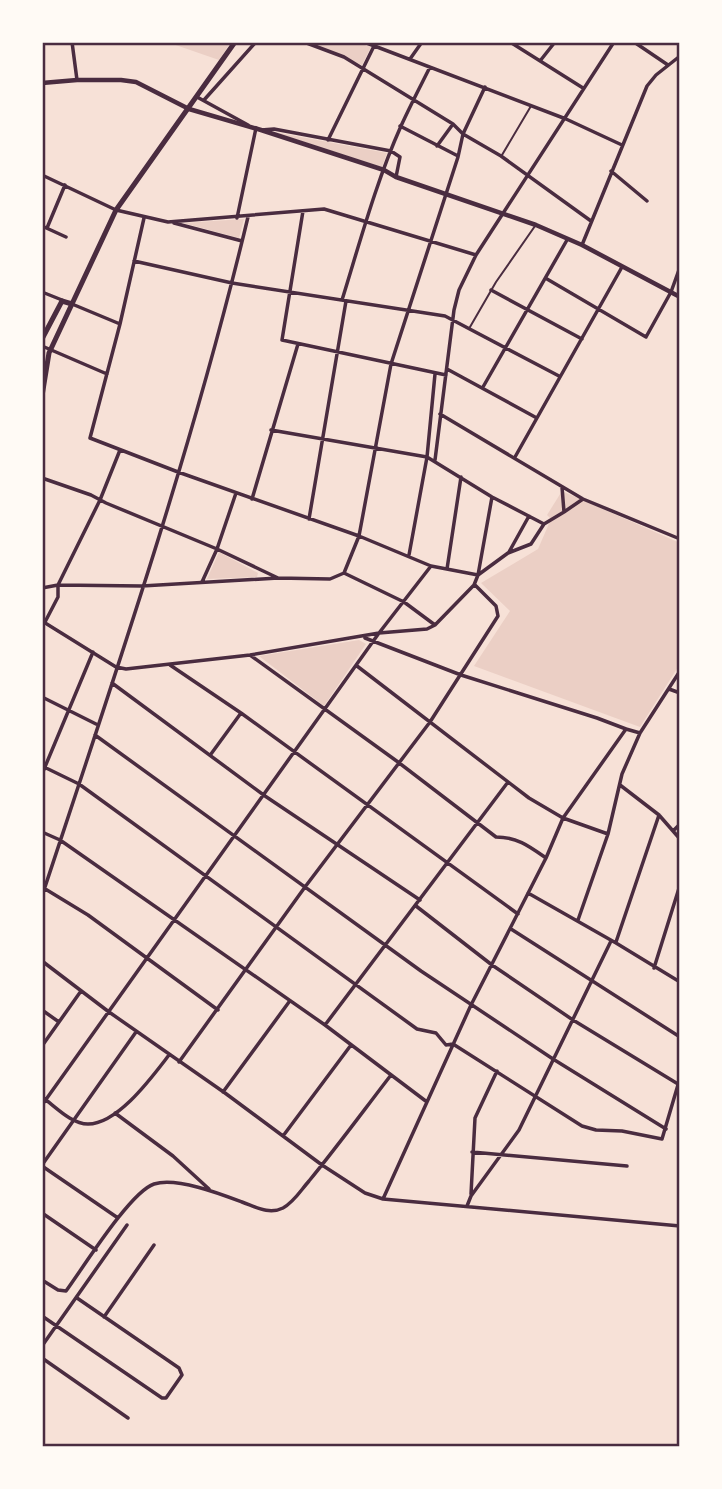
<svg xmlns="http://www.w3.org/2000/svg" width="722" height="1489" font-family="Commissioner,sans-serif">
  <rect width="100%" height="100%" fill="#f7e1d7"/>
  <path fill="#ebcfc5" d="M167,42H231L219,60Z
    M308,42H355L371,47L362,65Z
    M274,132L387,153L382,167Z
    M244,219L239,238L183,223Z
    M562,491L680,543V664L640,727L474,666L510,611L481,583L538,549L551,519L547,515Z
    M219,552L258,573L257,577L207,579Z
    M359,640L366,644L324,706L259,656Z"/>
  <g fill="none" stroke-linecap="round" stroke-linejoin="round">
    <path stroke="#4a2c40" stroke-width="2" d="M502,155L531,106
      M470,327L496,282L535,226"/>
    <path stroke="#4a2c40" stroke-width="3.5" d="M72,42L77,80
      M304,42L344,57L453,124L463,134L501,156L591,221
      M364,42L566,119L622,145
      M510,42L583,88
      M634,42L668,65
      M410,59L422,42
      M540,61L555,42
      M197,97L248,125
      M204,100L256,42
      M400,126L458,156
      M261,130L274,129L391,151L400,157L396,177
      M328,140L374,46
      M437,146L453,124
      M611,171L647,201
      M42,175L116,210L168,222L324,209L476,255
      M303,211L282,340L446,375
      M144,218L120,324L90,438L178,472L359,536L431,566L478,575L492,497
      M237,218L256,128
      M174,223L242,241
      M42,226L66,237
      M47,228L65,185
      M582,245L647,86L656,75L680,56
      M134,261L232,283L445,316L559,376
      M547,279L646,337L671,292L680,267
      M491,290L582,339
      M42,292L62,300
      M342,300C360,242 376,182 401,126C410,106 420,87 430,67
      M72,304L120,324
      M42,346L107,374
      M447,369L535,417
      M483,387L567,240
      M440,414L583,499L680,539
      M271,430L427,457L492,497L544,524
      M515,457L622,267
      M435,460L454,310L459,290L476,255L614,42
      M42,478L91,495L106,503L217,549L278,578
      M252,499L298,344
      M564,512L583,499
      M309,519L346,301
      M509,552L529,516
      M409,555L427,457L435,374
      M447,569L461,477
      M344,573L359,536L391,364L458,157L463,134L485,87
      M344,573L404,602L435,625
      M202,582L217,549L236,493
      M42,588L58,585L142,586L278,578L330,579L344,573
      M42,621L116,667L126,669L250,655L379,633L427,629L435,625L474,585L478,575L508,553L531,544L544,524L564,512L562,487
      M45,622L58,597V585L100,500L120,450
      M365,638L461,675L597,718L626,729
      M250,655L398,762L496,837C517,837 529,846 546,858
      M170,665L241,713L518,914
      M357,666L529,798L563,818L608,834
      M112,683L265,796L420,900
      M669,689L680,693
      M42,697L96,724
      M95,735L421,971L553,1059L666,1129
      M211,754L241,713
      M42,766L79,784L417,1029L436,1033L446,1045L453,1044L582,1126L596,1130L622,1131L662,1139L680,1078
      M42,774L93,652
      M620,785L659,815L680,839
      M673,831L680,824
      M42,832L60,840L325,1025L427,1102
      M42,887L88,915L218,1010
      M528,893L616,943L680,982
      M42,896C116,672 193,447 248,217
      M416,906L492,965L573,1020L678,1084
      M578,920L608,834L622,774L640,733L680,671
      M511,929L680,1037
      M616,942L659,815
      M42,961L109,1012L225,1093L322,1165L365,1193L383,1199L680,1226
      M654,968L680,885
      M42,1010L59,1022
      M325,1025L508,782
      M42,1046L81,991
      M179,1062L305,887L430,722L498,616L496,606L475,585
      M223,1092L289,1002
      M42,1097C55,1106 71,1124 88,1124C118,1124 152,1077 169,1055
      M42,1105L379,633L431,566
      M115,1113L173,1156L209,1189
      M283,1136L351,1045
      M472,1152L627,1166
      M42,1165L136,1032
      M42,1166L118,1218
      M471,1194L475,1118L497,1071
      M383,1199L471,1005L546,858L563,818L626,729L640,733
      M467,1206L471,1196L519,1130L611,941
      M42,1213L96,1250
      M42,1280L58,1290L66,1291C83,1268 130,1192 154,1184C177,1177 221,1194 242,1202C256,1207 269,1215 283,1208C294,1202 301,1190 309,1181C337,1147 364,1110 391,1075
      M42,1316L162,1398H166L182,1375L179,1368L77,1298
      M104,1317L154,1245
      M42,1346L127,1225
      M42,1358L128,1418"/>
    <path stroke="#4a2c40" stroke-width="4.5" d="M42,83L77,80H121L136,82L189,109L261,130L384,170L396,177L536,225L582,245L680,297"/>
    <path stroke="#4a2c40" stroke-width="5" d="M42,339L62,301L72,304
      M42,396L49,353L116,210L235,42"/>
  </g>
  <rect width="722" height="1489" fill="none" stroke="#fffaf5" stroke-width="88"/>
  <rect x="44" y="44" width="634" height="1401" fill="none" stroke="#4a2c40" stroke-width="2.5"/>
</svg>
